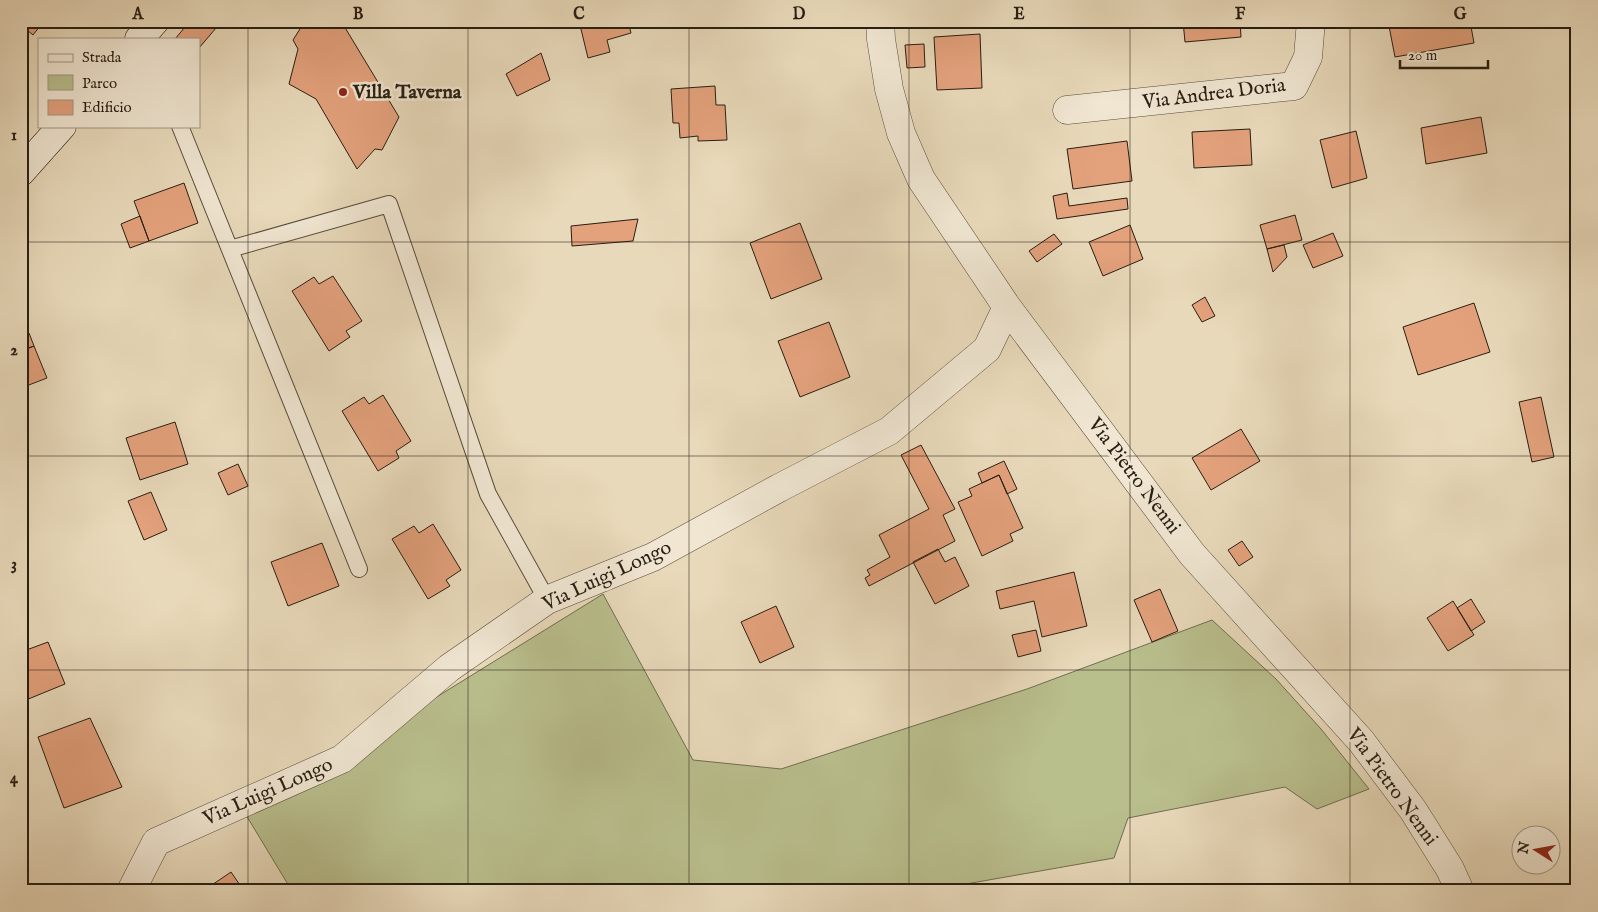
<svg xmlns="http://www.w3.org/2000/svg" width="1598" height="912" font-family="'IM FELL English',serif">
  <rect width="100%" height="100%" fill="#e8d9ba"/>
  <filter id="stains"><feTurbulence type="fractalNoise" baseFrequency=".004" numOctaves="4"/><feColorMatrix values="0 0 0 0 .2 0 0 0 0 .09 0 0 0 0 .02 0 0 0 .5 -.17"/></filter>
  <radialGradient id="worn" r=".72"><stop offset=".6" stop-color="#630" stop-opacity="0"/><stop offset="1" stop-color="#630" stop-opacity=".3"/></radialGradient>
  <path fill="#b9be8d" stroke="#706e50" d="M603,594L693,760L781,769L1027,689L1212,620L1276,679L1321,729L1369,789L1317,809L1285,787L1128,818L1114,858L926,891H292L246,815Z"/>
  <path fill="#e3a17c" stroke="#281e13" d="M21,21H44L33,35L21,25Z
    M190,21H222L199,48V39H175Z
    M305,21H341L399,117L382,150L375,149L357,169L316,99L289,84L298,49L293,40Z
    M579,21H628L631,33L607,40L610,52L588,58Z
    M750,21H796V26L769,28L768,24H750Z
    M1183,21H1240L1241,37L1185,42Z
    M1388,21H1470L1474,43L1395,57Z
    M980,34L982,88L937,90L934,37Z
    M924,44L925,67L907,68L905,45Z
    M541,53L550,80L517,96L506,74Z
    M715,86L716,105H725L727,140L698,141V136L680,138L679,123H673L671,89Z
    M1481,117L1487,153L1426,164L1421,128Z
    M1250,129L1252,165L1194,168L1192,132Z
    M1356,131L1367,178L1332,188L1320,140Z
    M1127,141L1132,181L1073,189L1067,149Z
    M184,183L198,223L149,241L134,201Z
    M1067,193L1069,206L1127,198L1128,209L1057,219L1053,196Z
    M1295,215L1302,240L1267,249L1260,225Z
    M140,216L149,241L130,248L121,224Z
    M638,219L633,241L572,246L571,226Z
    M800,223L822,279L771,299L750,243Z
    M1130,225L1143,259L1103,276L1089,242Z
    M1333,233L1343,256L1313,268L1303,245Z
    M1054,234L1062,244L1037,262L1029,251Z
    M1284,245L1287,257L1273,272L1267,249Z
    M333,276L362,321L346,331L350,337L329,351L292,291L314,277L319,284Z
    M1205,297L1215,316L1202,322L1192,305Z
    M1474,303L1490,352L1418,375L1403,327Z
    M829,322L850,377L800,397L778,341Z
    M29,333L34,346L21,351V336Z
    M34,346L47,378L21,388V351Z
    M383,395L411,441L396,451L399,458L378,471L342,411L364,397L369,404Z
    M1541,397L1554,457L1532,462L1519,402Z
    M175,422L188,464L140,480L126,438Z
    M1241,429L1260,461L1211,490L1192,458Z
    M921,445L955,509L943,515L955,541L869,586L865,578L870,575L867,570L890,557L879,535L929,509L901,455Z
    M1004,461L1017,489L1007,494L999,475L982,483L978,473Z
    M238,464L248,486L228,495L218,473Z
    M999,475L1023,528L1010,534L1013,541L982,556L958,502L972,496L969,489Z
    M151,492L167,530L144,540L128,501Z
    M433,524L461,570L446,580L450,586L428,599L392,539L414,526L419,533Z
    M1242,541L1253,557L1239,566L1228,550Z
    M322,543L339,586L288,606L271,562Z
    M938,549L945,562L955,557L969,586L935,604L913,562Z
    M1074,572L1087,626L1042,637L1034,601L1000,609L996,591Z
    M1160,589L1178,631L1152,642L1134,600Z
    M1471,599L1485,622L1471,631L1457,608Z
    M1453,601L1474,635L1448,651L1427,618Z
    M776,606L794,647L760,663L741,622Z
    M1036,630L1041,651L1018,657L1012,635Z
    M48,642L65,684L21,702V652Z
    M90,718L122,787L64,808L38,737Z
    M231,872L244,891H203Z"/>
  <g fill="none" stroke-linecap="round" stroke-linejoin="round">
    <g stroke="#584d3d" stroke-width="18">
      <path id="lane" d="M180,126L359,569
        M230,249L389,204L488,494L547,600"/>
    </g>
    <g stroke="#584d3d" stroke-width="29">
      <path id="street" d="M880,21L881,39L889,89L901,133L921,179L1007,307L1192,554L1361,741L1413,810L1450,869L1460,891
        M1067,110L1294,86L1308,57L1311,21
        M131,891L156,842L342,759L449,668L547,600L653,557L779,488L889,431L987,349L1007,307"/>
    </g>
    <g stroke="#281e13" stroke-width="29">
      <path id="secondary" d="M139,39L155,21
        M21,172L62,126"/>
    </g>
    <use href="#lane" stroke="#f0e6d2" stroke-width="16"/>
    <use href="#street" stroke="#f0e6d2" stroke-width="28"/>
    <use href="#secondary" stroke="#f0e6d2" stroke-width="28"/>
  </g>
  <path fill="none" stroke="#281e13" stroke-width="1" stroke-opacity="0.55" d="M248,21V891M468,21V891M689,21V891M909,21V891M1130,21V891M1350,21V891M21,242H1577M21,456H1577M21,670H1577"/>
  <circle fill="#8f2418" stroke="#f0e6d2" stroke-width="2" cx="343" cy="92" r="5"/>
  <g text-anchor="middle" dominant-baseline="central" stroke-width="5" stroke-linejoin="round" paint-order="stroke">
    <g font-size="20" font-weight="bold" fill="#281e13" stroke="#f0e6d2" text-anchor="start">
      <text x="353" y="92">Villa Taverna</text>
    </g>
    <g font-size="20" fill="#281e13" stroke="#f0e6d2">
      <text transform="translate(1214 94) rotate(-7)">Via Andrea Doria</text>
      <text transform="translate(1134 476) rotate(53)">Via Pietro Nenni</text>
      <text transform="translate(607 576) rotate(-25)">Via Luigi Longo</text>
      <text transform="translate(1392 787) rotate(54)">Via Pietro Nenni</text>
      <text transform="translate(268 792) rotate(-24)">Via Luigi Longo</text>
    </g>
  </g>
  <rect width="1598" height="912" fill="none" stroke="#e8d9ba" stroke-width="55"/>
  <rect x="38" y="38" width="162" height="90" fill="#f0e6d2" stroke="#a09686"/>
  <rect x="48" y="54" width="25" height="8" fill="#f0e6d2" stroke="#a09686"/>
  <text x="82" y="62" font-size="15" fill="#281e13">Strada</text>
  <rect x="48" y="75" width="25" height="15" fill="#b9be8d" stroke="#a09686"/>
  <text x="82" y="88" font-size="15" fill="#281e13">Parco</text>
  <rect x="48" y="100" width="25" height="15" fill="#e3a17c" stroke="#a09686"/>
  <text x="82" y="112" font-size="15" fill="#281e13">Edificio</text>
  <g transform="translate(1536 850) rotate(281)"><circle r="24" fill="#f0e6d2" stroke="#a09686"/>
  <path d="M0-4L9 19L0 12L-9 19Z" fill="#8f2418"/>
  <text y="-8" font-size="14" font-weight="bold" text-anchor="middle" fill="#281e13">N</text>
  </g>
  <path d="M1400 60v8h88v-8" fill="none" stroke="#281e13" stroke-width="2.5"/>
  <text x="1408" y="60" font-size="15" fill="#281e13" stroke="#f0e6d2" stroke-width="4" paint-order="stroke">20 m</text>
  <rect x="28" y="28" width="1542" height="856" fill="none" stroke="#281e13" stroke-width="2"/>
  <g font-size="16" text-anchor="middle" font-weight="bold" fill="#281e13">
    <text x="138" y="19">A</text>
    <text x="358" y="19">B</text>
    <text x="579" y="19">C</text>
    <text x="799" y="19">D</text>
    <text x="1019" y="19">E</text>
    <text x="1240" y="19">F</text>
    <text x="1460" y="19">G</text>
    <text x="14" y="140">1</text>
    <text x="14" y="355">2</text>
    <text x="14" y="569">3</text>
    <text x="14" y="783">4</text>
  </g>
  <rect width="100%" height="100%" filter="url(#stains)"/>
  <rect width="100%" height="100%" fill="url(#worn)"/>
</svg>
